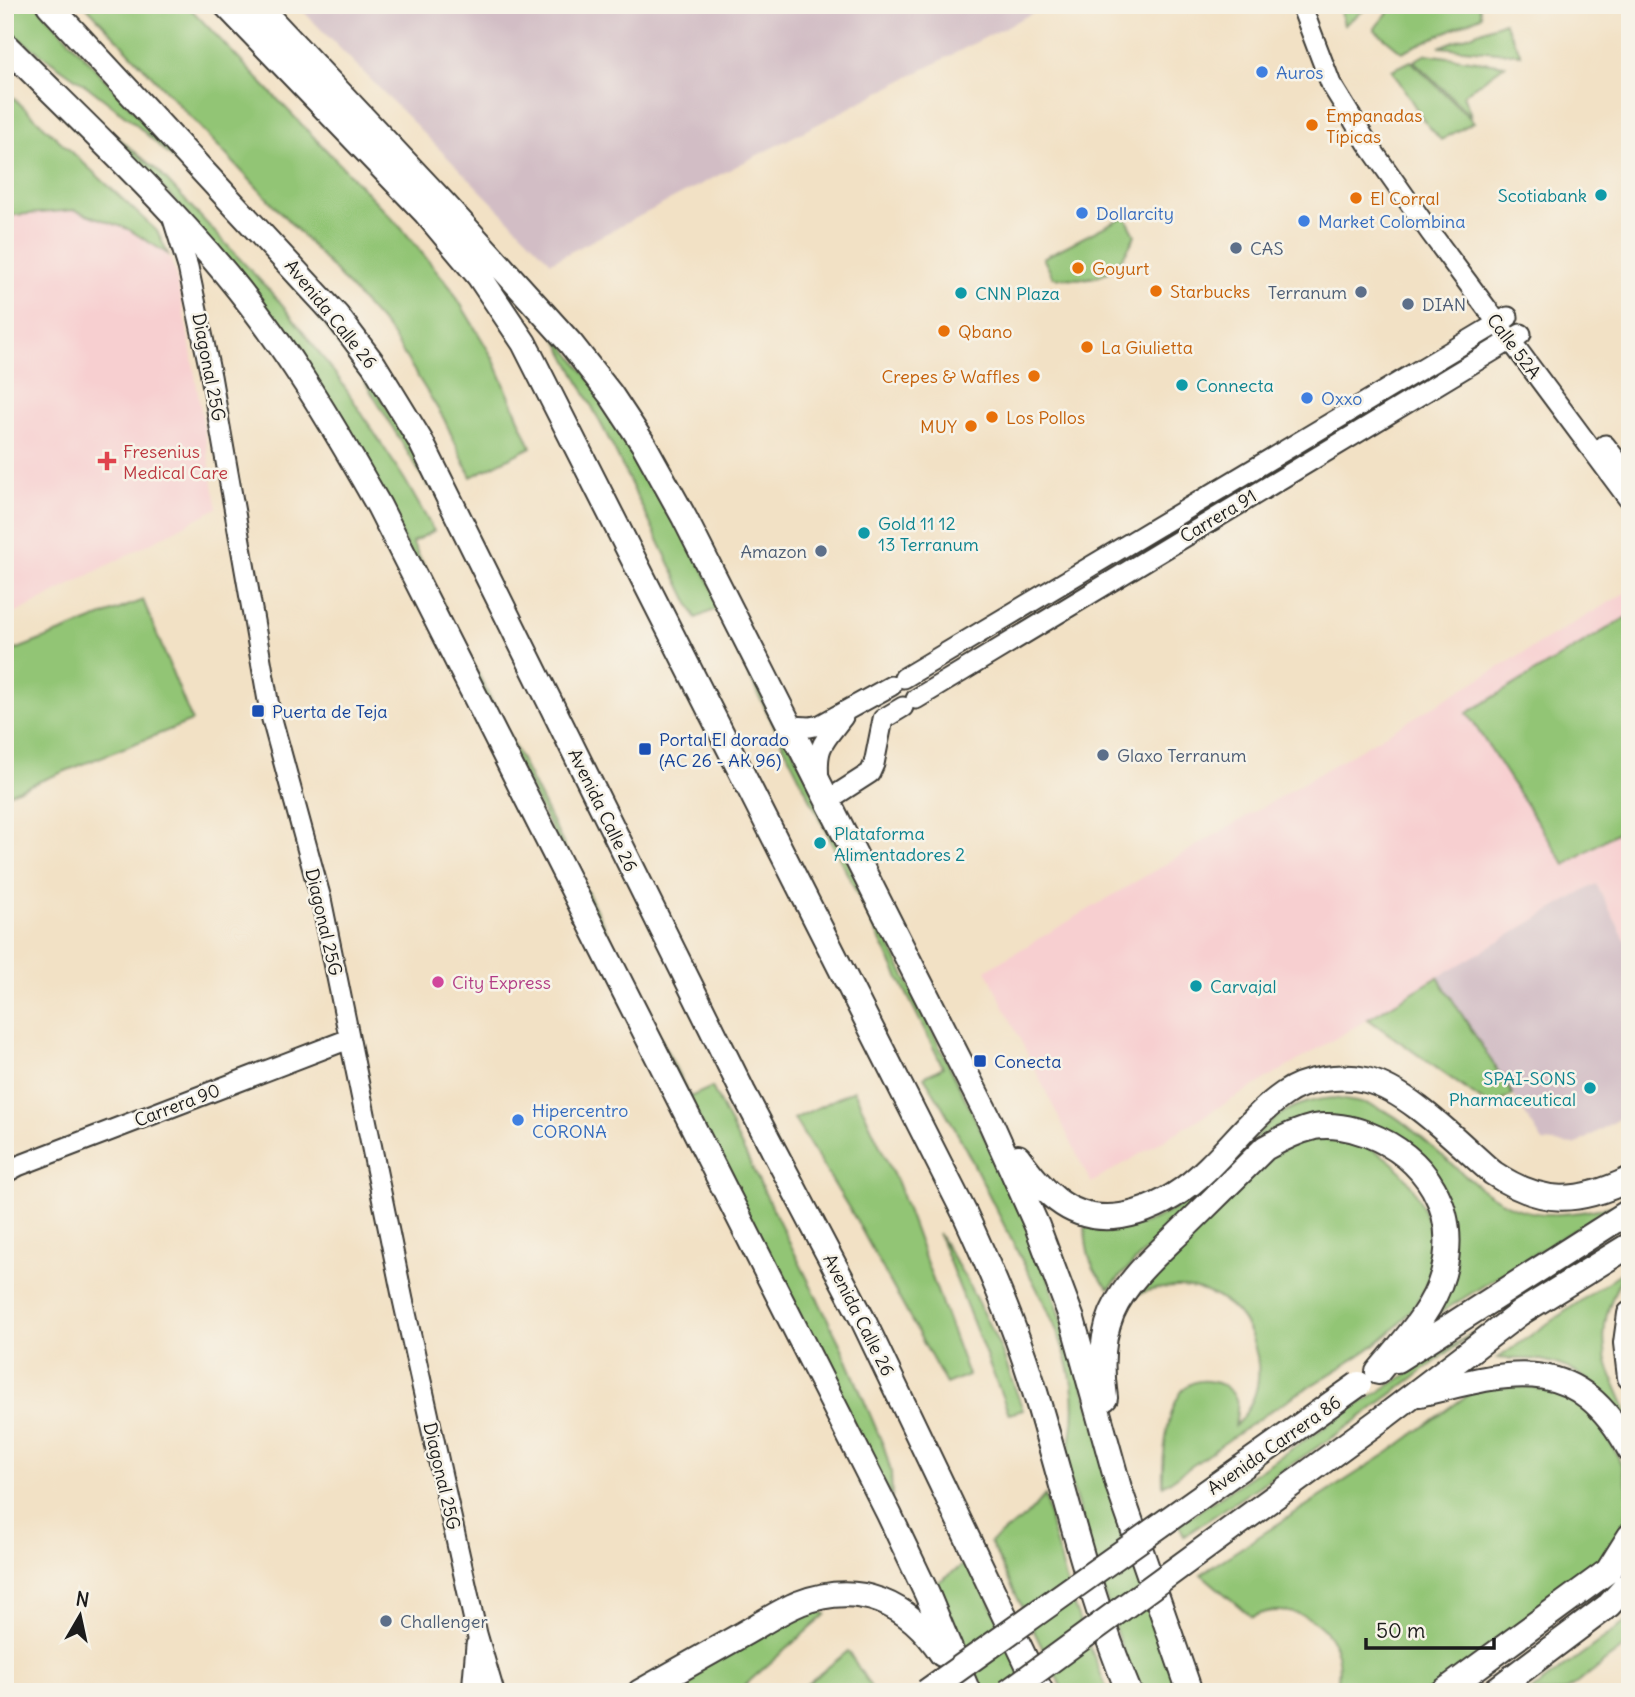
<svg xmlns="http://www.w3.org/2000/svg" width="1635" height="1697" font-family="Delius,sans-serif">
  <rect width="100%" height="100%" fill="#f7f3e8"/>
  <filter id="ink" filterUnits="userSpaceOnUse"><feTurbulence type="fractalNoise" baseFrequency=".0143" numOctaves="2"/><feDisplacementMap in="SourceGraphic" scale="14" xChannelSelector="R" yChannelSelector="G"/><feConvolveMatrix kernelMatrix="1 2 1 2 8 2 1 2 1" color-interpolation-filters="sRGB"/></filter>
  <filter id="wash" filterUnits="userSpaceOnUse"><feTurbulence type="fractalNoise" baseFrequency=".00686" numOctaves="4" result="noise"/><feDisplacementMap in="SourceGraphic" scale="28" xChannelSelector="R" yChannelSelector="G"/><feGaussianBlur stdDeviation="1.57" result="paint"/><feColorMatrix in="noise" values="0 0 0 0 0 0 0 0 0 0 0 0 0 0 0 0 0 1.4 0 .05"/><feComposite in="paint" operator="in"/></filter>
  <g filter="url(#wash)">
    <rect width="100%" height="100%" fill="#f2e1c5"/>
    <path fill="#f7cfd0" d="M75,209L128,229L168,254L175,272L190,345L217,508L5,619V216Z
      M1630,590V949L1596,884L1091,1183L986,970Z"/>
    <path fill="#d2bdc5" d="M297,5H1048L551,262Z
      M1596,884L1630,949V1112L1575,1145L1543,1142L1438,977Z"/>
    <path fill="#92c575" stroke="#577048" stroke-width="2" d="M5,5H37L201,184L132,121L88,87L15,36L5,26Z
      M85,5H187L403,230L451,288L493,358L531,447L471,477L444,419L390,332L316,250Z
      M1339,5H1371L1344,25Z
      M1394,5H1427L1439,10L1449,5H1479L1481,16L1402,52L1374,29Z
      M1504,22L1521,54L1439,47Z
      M1426,54L1505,65L1463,95L1472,117L1414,61Z
      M1411,61L1474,122L1441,140L1424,121L1392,70Z
      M5,90L157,231L168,254L128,229L75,210L5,216Z
      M110,131L159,172L280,302L340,380L405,480L434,531L412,542L690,1097L712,1087L841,1346L884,1447L891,1472L892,1499L395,523L189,216Z
      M1125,216L1135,235C1116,278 1098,282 1053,277L1043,258Z
      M275,265L335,325L433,483L428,486L359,372L313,310Z
      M551,328L608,404L696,555L1037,1243L1182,1692H1139L1116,1632L1065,1463C1073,1437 1076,1410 1072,1384C1064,1332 1035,1287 1012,1241C984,1186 958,1128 924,1077L943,1067L716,609L696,618L612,445Z
      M143,600L192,721L5,795V654Z
      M1630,615V824L1565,865L1467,713Z
      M1438,977L1513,1095L1491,1107L1368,1019Z
      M854,1090L898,1185L968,1375L946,1384L855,1218L794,1119Z
      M1333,1098C1350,1101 1369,1103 1385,1111C1402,1119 1417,1134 1431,1146C1498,1205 1519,1228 1612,1206L1438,1314L1456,1261L1413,1150L1293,1122L1274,1129L1248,1143C1275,1115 1293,1101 1333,1098Z
      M1324,1137C1367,1141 1398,1157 1418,1197C1471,1309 1362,1352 1286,1401C1244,1428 1204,1458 1163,1486C1162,1461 1166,1412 1182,1391C1194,1375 1222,1379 1234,1395C1240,1404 1236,1416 1235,1426C1253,1407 1262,1384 1257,1357C1246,1297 1194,1274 1138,1294L1133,1290L1263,1159L1303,1141Z
      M1207,1188L1109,1288C1090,1270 1086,1252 1085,1227C1141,1235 1162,1217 1207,1188Z
      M938,1233L966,1279L1000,1347L1023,1410L1009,1414Z
      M1625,1270C1609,1301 1598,1328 1608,1364C1613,1383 1624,1401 1630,1420C1605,1392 1581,1367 1541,1360C1527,1358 1512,1360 1498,1358Z
      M1482,1327L1349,1426L1184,1536L1179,1524L1347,1412Z
      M1517,1386C1535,1387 1553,1390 1570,1399C1600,1416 1628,1464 1628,1499C1628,1517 1622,1536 1614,1552L1436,1692H1336C1339,1675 1341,1659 1333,1643C1318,1613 1280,1604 1252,1617L1201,1574L1389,1452L1469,1394L1487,1388Z
      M1045,1495L1052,1530L1073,1604L1108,1692H1064L990,1542L1026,1517Z
      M969,1561L1035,1692H980L934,1585Z
      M811,1608L826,1614L737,1692H654Z
      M1630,1619V1643L1565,1692H1530Z
      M848,1651L874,1692H797Z"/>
  </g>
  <g filter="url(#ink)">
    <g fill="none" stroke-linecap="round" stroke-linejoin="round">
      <g stroke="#3c3a35" stroke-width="23">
        <path id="minor" d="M1301,5L1331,84L1368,144L1430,232L1630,501
          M173,219L188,267L211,376L270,712L321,899L403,1300L477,1634L494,1692
          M1605,445L1630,477
          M904,678L1508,317
          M916,699L1521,334
          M791,726L810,727L820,725L891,686
          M819,781C816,746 822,744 843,717
          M828,800L870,773L874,764L883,719L903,707
          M5,1173L18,1166L349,1039
          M472,1692L476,1645"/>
      </g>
      <g stroke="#3c3a35" stroke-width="28">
        <path id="major" d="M49,5L337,316L374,365L420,440L743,1092L863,1320L1041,1692
          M226,5L426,213L479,276L524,343L965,1214C990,1269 1014,1324 1032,1382C1064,1485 1087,1592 1129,1692
          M257,5L446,206L571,344L611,395L644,445L684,517L990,1121L1037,1226L1072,1319L1119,1488L1190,1692
          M5,45C80,120 159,193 227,275C286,346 333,425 379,506L889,1514L927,1594L968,1692
          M1018,1157C1030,1173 1041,1188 1057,1200C1106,1238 1170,1206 1208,1168C1233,1144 1255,1114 1284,1094C1305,1079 1341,1074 1366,1080C1410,1091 1458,1143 1493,1173C1542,1206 1578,1204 1630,1179
          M1630,1314L1626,1343L1630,1377
          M1397,1360L1630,1211
          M1420,1394C1512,1371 1576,1351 1630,1450
          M1105,1398C1101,1370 1101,1339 1112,1313C1126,1281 1156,1255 1181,1231C1209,1203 1237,1176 1265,1148C1281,1139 1297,1131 1314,1127C1331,1124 1352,1128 1367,1134C1426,1157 1460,1210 1443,1274C1433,1311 1402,1343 1378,1372
          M1384,1417L1520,1313L1630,1245
          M640,1692C674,1673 709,1653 743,1634C761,1624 780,1611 800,1603C859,1581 908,1602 942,1654
          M1443,1692L1608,1571L1630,1536
          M1493,1692L1609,1605L1630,1582"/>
      </g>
      <use href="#minor" stroke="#fff" stroke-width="19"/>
      <use href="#major" stroke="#fff" stroke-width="24"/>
      <g stroke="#3c3a35" stroke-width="28" stroke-linecap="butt">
        <path id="major-bridge" d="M926,1692L1359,1384
          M1008,1692L1384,1417"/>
      </g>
      <use href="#major-bridge" stroke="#fff" stroke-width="24"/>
    </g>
  </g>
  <g fill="#3f7fe0" stroke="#f7f3e8" stroke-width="2.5">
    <circle cx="1262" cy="72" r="7"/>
    <circle cx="1082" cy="213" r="7"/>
    <circle cx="1304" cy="221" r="7"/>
    <circle cx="1307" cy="398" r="7"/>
    <circle cx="518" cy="1120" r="7"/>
  </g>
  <g fill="#e8710a" stroke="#f7f3e8" stroke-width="2.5">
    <circle cx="1312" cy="125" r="7"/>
    <circle cx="1356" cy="198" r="7"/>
    <circle cx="1078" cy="268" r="7"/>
    <circle cx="1156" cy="291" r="7"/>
    <circle cx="944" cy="331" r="7"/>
    <circle cx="1087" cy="347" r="7"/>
    <circle cx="1034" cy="376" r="7"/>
    <circle cx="992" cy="417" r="7"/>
    <circle cx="971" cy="426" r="7"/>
  </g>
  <g fill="#0f9aa8" stroke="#f7f3e8" stroke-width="2.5">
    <circle cx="1601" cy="195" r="7"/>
    <circle cx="961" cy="293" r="7"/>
    <circle cx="1182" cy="385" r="7"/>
    <circle cx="864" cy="533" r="7"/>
    <circle cx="820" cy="843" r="7"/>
    <circle cx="1196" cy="986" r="7"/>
    <circle cx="1590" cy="1088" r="7"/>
  </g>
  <g fill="#5c6f8a" stroke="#f7f3e8" stroke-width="2.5">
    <circle cx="1236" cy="248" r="7"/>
    <circle cx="1361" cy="292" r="7"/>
    <circle cx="1408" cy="304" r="7"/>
    <circle cx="821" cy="551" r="7"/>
    <circle cx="1103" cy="755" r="7"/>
    <circle cx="386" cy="1621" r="7"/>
  </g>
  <path fill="#e0444e" stroke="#f7f3e8" stroke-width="2.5" d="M103.5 450.5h7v7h7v7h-7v7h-7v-7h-7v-7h7z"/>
  <g fill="#1a4fb4" stroke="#f7f3e8" stroke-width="2.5">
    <rect x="251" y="704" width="14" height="14" rx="3.5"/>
    <rect x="638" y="742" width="14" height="14" rx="3.5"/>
    <rect x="973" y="1054" width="14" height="14" rx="3.5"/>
  </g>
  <circle fill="#d1479c" stroke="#f7f3e8" stroke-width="2.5" cx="438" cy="982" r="7"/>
  <g text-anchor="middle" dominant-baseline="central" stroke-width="5" stroke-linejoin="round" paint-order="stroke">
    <g font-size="18" fill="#366cbe" stroke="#f7f3e8" text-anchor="start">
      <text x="1276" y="72">Auros</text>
      <text x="1096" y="213">Dollarcity</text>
      <text x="1318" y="221">Market Colombina</text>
      <text x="1321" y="398">Oxxo</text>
      <text x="532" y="1110">Hipercentro<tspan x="532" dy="21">CORONA</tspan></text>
    </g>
    <g font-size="18" fill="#c56008" stroke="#f7f3e8" text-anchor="start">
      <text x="1326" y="115">Empanadas<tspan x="1326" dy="21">Típicas</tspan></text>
      <text x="1370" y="198">El Corral</text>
      <text x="1092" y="268">Goyurt</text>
      <text x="1170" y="291">Starbucks</text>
      <text x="958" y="331">Qbano</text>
      <text x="1101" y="347">La Giulietta</text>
      <text x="1020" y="376" text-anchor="end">Crepes &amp; Waffles</text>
      <text x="1006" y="417">Los Pollos</text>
      <text x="957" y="426" text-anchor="end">MUY</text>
    </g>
    <g font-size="18" fill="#0d838f" stroke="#f7f3e8" text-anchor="start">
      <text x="1587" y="195" text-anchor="end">Scotiabank</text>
      <text x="975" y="293">CNN Plaza</text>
      <text x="1196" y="385">Connecta</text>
      <text x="878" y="523">Gold 11 12<tspan x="878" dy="21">13 Terranum</tspan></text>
      <text x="834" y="833">Plataforma<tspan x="834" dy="21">Alimentadores 2</tspan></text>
      <text x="1210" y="986">Carvajal</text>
      <text x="1576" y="1078" text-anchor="end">SPAI-SONS<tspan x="1576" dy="21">Pharmaceutical</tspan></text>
    </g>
    <g font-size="18" fill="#4e5e75" stroke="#f7f3e8" text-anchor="start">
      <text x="1250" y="248">CAS</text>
      <text x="1347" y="292" text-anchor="end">Terranum</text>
      <text x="1422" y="304">DIAN</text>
      <text x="807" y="551" text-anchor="end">Amazon</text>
      <text x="1117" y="755">Glaxo Terranum</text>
      <text x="400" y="1621">Challenger</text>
    </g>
    <g font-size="18" fill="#1c1c1c" stroke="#f7f3e8">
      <text transform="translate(331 314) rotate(51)">Avenida Calle 26</text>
      <text transform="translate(1514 346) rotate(53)">Calle 52A</text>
      <text transform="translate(209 367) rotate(79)">Diagonal 25G</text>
      <text transform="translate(1218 516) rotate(-31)">Carrera 91</text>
      <text transform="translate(603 810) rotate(64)">Avenida Calle 26</text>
      <text transform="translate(324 922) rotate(77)">Diagonal 25G</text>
      <text transform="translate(177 1105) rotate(-21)">Carrera 90</text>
      <text transform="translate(859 1315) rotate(63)">Avenida Calle 26</text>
      <text transform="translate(1274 1445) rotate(-35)">Avenida Carrera 86</text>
      <text transform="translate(442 1476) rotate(77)">Diagonal 25G</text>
    </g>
    <g font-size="18" fill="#be3a42" stroke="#f7f3e8" text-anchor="start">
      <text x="123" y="451">Fresenius<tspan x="123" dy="21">Medical Care</tspan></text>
    </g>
    <g font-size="18" fill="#164399" stroke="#f7f3e8" text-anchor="start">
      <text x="272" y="711">Puerta de Teja</text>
      <text x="659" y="739">Portal El dorado<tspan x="659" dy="21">(AC 26 - AK 96)</tspan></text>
      <text x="994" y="1061">Conecta</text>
    </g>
    <g font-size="18" fill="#b23c85" stroke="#f7f3e8" text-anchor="start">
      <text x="452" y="982">City Express</text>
    </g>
  </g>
  <rect width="1635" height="1697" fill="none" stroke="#f7f3e8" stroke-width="28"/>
  <g transform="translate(80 1616) rotate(9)" stroke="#f7f3e8" stroke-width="5" paint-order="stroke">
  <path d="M0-5L12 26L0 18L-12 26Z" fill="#1c1c1c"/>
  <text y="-10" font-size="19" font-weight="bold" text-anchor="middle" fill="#1c1c1c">N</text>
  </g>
  <path d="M1366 1638v10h128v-10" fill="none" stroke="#1c1c1c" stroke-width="3.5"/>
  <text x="1376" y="1638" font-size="21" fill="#1c1c1c" stroke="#f7f3e8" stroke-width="5" paint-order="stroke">50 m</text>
</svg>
